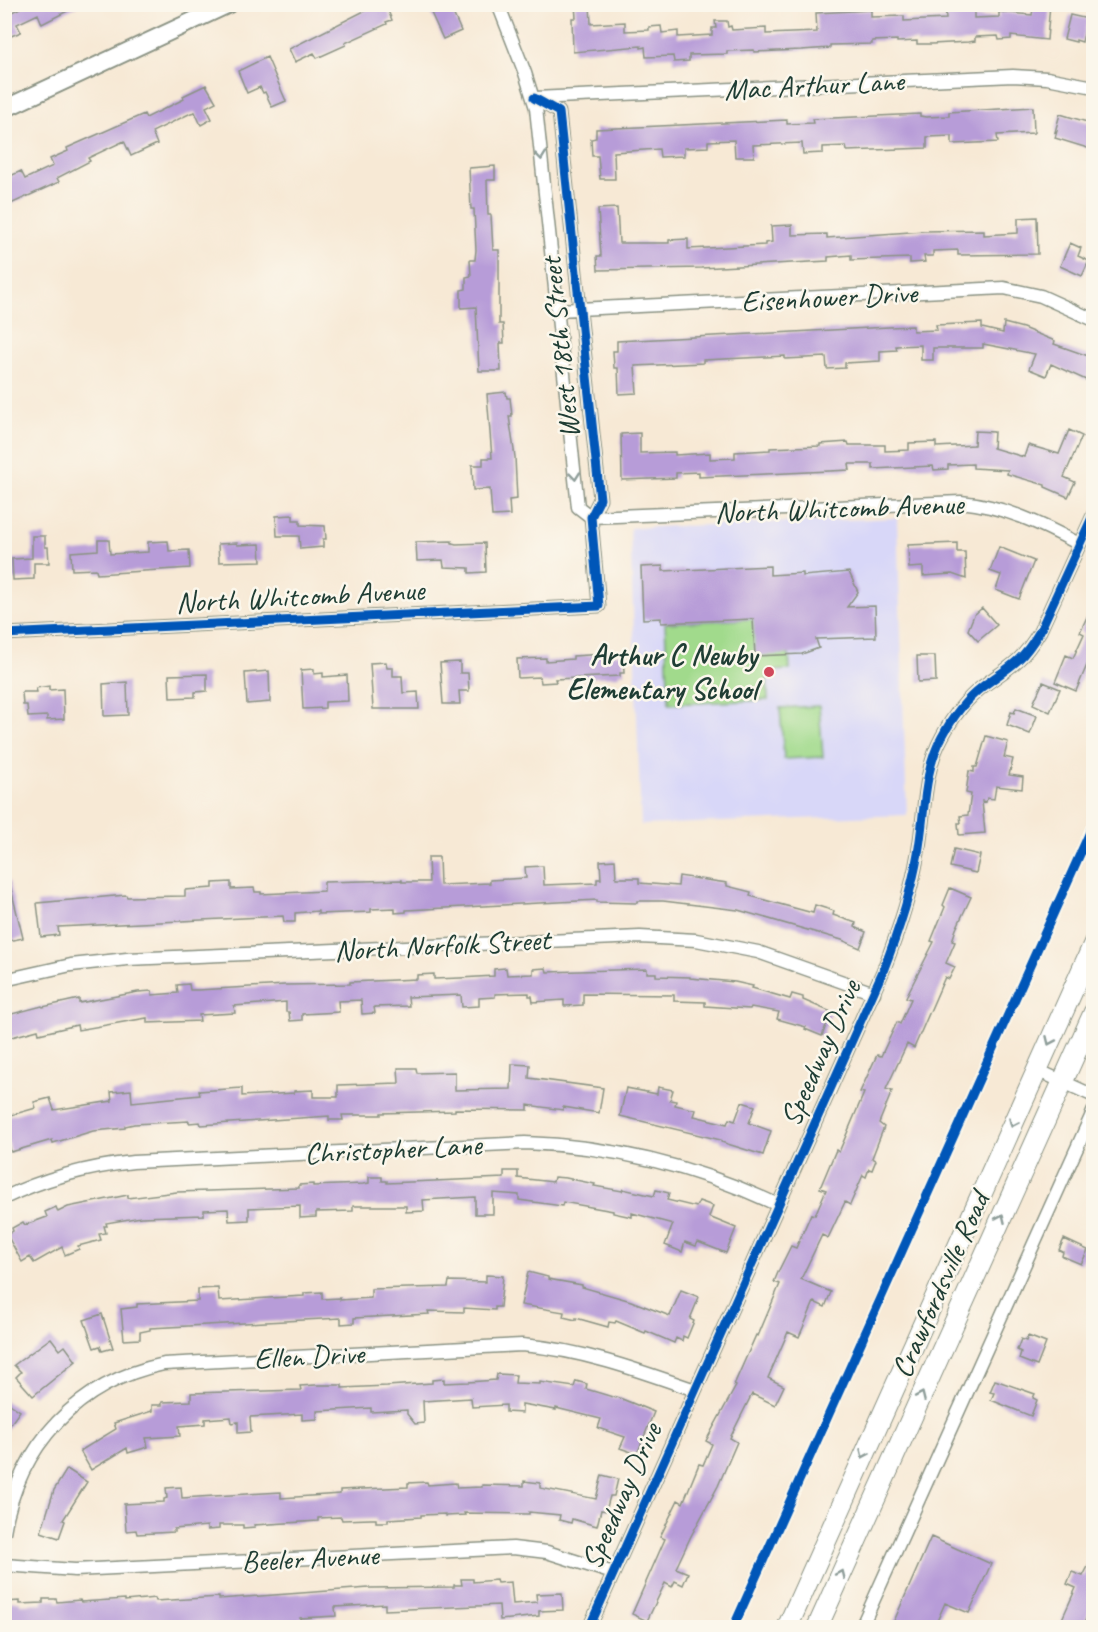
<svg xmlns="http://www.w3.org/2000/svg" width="1098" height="1632" font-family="Caveat,sans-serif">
  <rect width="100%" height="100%" fill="#fbf7ec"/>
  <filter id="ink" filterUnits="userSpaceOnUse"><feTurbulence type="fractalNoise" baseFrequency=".0167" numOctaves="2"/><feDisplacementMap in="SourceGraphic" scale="12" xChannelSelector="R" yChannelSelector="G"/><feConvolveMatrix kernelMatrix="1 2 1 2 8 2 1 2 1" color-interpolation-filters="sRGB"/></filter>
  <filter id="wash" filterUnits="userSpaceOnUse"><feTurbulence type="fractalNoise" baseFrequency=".008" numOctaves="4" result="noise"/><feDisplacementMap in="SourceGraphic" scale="24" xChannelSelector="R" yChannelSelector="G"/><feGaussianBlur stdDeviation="1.35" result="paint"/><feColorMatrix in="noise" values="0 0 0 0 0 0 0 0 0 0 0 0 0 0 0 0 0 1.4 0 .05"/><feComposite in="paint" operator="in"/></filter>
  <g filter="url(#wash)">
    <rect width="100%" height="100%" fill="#f7e9d5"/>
    <path fill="#d8d7f8" d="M897,518L907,815L641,825L630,528Z"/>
    <path fill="#a1da8c" stroke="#608c60" stroke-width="1.5" d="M753,619L789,654L790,670L767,671L768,700L669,704L665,623Z
      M819,706L823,757L784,759L780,708Z"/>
    <g id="blocks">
      <path fill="#b79cd8" d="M4,4H8L12,12L28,4H81L42,24L38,14L17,24L21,32L4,39Z
        M378,4H385L392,20L386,22L387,24L345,43L346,45L317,58L314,53L295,62L289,49Z
        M427,4H449L461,31L443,39Z
        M945,4H974V18L999,17V12L1032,15L1034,4H1050L1047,40L1011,36V39L999,40L998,36L975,37V41L968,42L932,44H917V41L897,42V40L872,41V44L830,45V48L801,50L754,52V50L727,51V54L689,55V61L674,62L673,56L646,57L645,47L641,48V46L573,52L572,18H576L575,5H590L591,24L625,22V31L649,30V27L661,26L662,33L678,31V37L712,35V28H716L715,21H727L728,27L731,26L732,30L766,28V34L817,32L816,13L871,10V17L904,16V21L946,19Z
        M1070,15L1088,19L1082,42L1076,40V42L1064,39Z
        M267,57L286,101L272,107L265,92L263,93L260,87L247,93L238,71Z
        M206,85L216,102L206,107L212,119L201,125L195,112L191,113L152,132L157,144L131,156L124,141L88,158L90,161L57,178L59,182L4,207V179L21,171L25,179L53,166L50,159L68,151L67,148L144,114L146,118L184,99L183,96Z
        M1033,107L1034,133L997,135L998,142L952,144V136L927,137V148L847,151L846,146L823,147V153L803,154L802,143L753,145L754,157H735L734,140L708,141V147L684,148V156L660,157L659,149L614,152L615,179H600L598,156H592L591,139L596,138V129L787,120V124L813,123L812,119L920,114V116L926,117L949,116V112Z
        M1060,114L1094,124V150L1055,138L1057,131L1055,132Z
        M495,166V180H487L488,215H491L493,250H499V324H503L504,343H500L501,371H479L476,307L461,308V290L466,289V277L471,276L470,260H475L476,250L474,209H471L469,168Z
        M617,208L619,243H669V240L688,239V249L765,245V243L772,242L771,226L792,225V235L827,234V238L924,231L984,230V235L1018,233V218L1037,217L1038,254L958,255V250L933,251V256H924L925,262L910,263V258L851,260V255L828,257V261L701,268L598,270L597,256H601L598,209Z
        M1070,243L1081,248L1078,256L1089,261L1082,276L1060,266Z
        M982,323V328L1003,333L1004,323L1023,328L1055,341L1054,344L1094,358V362L1086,380L1051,364L1046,376L1029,369L1035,354L983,344V348H933V360H921V345L896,346L897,350L880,351V361L845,363V368L827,369L826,357L785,359V356L703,360V363L635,366L637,393L619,394L618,368H614L613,351H617V341L889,327L913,326V331L937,330L936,325Z
        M506,392L507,398H510L512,416H509L515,457L517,499L509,500L510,515L492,516L490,489L473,490L472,465H483V458H492L487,394Z
        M1069,430L1082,436L1064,477L1075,482L1068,497L1045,487V485L1007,474L1008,470L973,468V464L948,465V469L934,470L933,466L873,469V464H849L850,470L699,477V472L676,473V478L622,480L621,434L640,433V453L675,452V455L710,453V459L735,458V452L770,450V448L820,446V444L848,442L849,445H885V451L909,450V443L936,442V447L974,445L975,431L994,432L993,448L1024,457L1028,445L1059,454Z
        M293,515V520H300V525L325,526L326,539H323V547L300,549L299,536H277L276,516Z
        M32,536H45V547H48L49,563H34V579L13,580L12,559L32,558Z
        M98,540H109L110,554L148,552V542L168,541L169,551L189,550L190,568L97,574L96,569L72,570L71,552L98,550Z
        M452,541V543L456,544L485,543L486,572L469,573V568L444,567L443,560L417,561L416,542Z
        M237,543V545L260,544L261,561L219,562L218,544Z
        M957,543V552H965L966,579L952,574L923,576V567L909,568L908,545Z
        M999,547L1034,561L1019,599L996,590L1001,575L990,571Z
        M663,566V571L770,566V575L803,573V576L849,572L858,592L847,607L875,606L876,637L816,639L819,648L802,654L755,656L753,619L661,623V618L643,619L641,567Z
        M1094,602V660L1090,658L1076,691L1055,682L1066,655L1073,658L1084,634L1080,632Z
        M982,608L997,625L978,641L968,630L974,615Z
        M605,654H623L624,673H620V676L555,679L556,682L541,683L540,677L518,678L517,659L546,658V661L573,659V656Z
        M917,656H935L936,681L918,682Z
        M386,662L387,668H393V676H402L403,693L418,692L419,709H373L370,663Z
        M460,662V673H468L469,691H459L460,704H443L440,663Z
        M314,669V674L323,673V677L347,675L348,701L325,702V708L303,709L301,670Z
        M269,671L270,702L247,704L245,673Z
        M207,674V691L195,692V697L170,698L169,675Z
        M127,682L128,715L104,716L103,684Z
        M1043,682L1060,689L1050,712L1033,704Z
        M49,686V690L63,689L64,719L47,720V716L28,717L27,705H23L22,692H37L36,688Z
        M1016,708L1037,716L1030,734L1007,725L1011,712L1014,713Z
        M986,736L1008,742L1004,757L1013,759L1009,775L1023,777L1022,789L996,786L994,799L987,798L986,802L982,801L985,833L959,835L958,823H961L960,816L968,815L971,794L966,793L969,771L974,772V767H977Z
        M954,849L980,855L976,873L950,867Z
        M428,857H439L440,885L490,883V880L526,878L525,867L543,866L544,885L597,883V879H601L600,861L615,860L616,878H639V883L678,886L679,876L727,883V886L751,892L750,896L783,905L813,913L815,905L834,911L833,915L856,923L855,927L866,932L860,948L842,940L738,910L663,901H637V903L597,902V900L406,910V912L395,913V908L371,909V912L318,914V911L295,913V922H284L283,916L58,927L59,935L41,937L37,903L126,895L127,897L185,896V890L213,888V883L231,882V889L254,888L255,892H261V894L324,891V882L402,880V882H429Z
        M4,881H9L23,938L4,942Z
        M950,888L971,897L956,929L952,941L955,942L946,963L955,967L949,979L945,977L914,1048L907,1044L886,1089L892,1091L879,1123L884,1127L872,1158L876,1160L872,1170L869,1169L866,1177L863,1175L850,1205L845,1202L828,1238L822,1235L801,1279L831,1292L825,1307L814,1302L799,1337L788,1332L768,1378L784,1386L775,1405L752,1394L730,1438L737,1442L718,1486L691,1536L676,1568L688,1573L683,1585L675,1581L672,1587L665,1583L647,1621L632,1614L665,1539L660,1537L678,1500L683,1503L699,1464L703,1465L712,1444L706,1441L736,1386L734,1385L756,1335L758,1336L777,1291L780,1284L774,1282L779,1270L791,1246L796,1248L811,1214L815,1215L826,1190L820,1188L836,1150L839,1152L864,1093L860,1092L877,1055L881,1056L897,1022L900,1024L911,999L906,997L934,942L931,941L945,907L943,905Z
        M506,968L507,975L533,974V969L546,968L547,972L647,969V973H656V976L690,977V978L735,982L753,986L752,988L790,999L792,994L803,997V1000L831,1012L822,1036L805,1029L806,1027L777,1019L779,1012L751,1007L750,1009L705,1006V1002L674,1001V995L583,994V1005L564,1006V1000L533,1002L532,996H529V993L495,994V997L479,998V1006L462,1007L461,995L408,997L409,1006L374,1007L375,1013L362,1014L361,1000L338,1001L339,1012L302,1014V1020L290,1021L289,1012H286V1002L234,1006L235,1013L199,1015L200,1021L147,1023V1018L78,1030L77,1025L39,1034L38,1030L4,1039V1016L42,1006L43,1007L79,999V1003L138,992L152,991V995L178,993L177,985L189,984L190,990H198L285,985L350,984V982L417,979V975L434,974V979L460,978L494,976V969Z
        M512,1064L530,1065L529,1078L603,1088L599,1113L563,1107V1110L528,1105V1110L455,1109V1111L381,1113V1115H342L343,1120H329V1116L201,1125L200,1122L189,1123V1121L134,1124L125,1126V1128L93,1131L53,1143L52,1140L11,1152L4,1129V1117L36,1108L34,1102L50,1098L54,1110L112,1101L111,1092L131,1090L132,1102L200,1095L199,1091L242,1088V1096L294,1093V1091L313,1090V1097H338V1085L399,1083L398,1068H416L417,1073L455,1072V1090L511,1089Z
        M658,1087L673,1090L670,1100L676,1101L675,1105L696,1110L694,1116L727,1124L729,1119L735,1121L742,1102L755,1106L749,1123L771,1131L763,1155L721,1142V1140L620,1116L626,1088L657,1094Z
        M504,1171H518V1178L553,1182L554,1177L566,1178L595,1184L594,1186L622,1191L623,1189L654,1196L656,1190L669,1193L667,1200L696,1207L699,1201L713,1206L709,1217L736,1228L726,1253L698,1242L696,1246L685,1242L682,1252L665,1245L673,1224L632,1213V1217L613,1213V1211L563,1202L562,1206L519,1200V1195L493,1193V1214H475V1197L423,1200L424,1211L406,1212V1206H353V1211L316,1212V1217L300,1218V1206L249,1208V1220L229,1221L228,1209L204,1210V1215L141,1217L106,1223L107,1226H104L106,1233L99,1234L101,1240L78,1246L79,1249L65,1255L62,1247L34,1263L30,1257L22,1262L7,1235L13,1231L12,1228L23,1222L25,1225L47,1217L45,1212L56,1207L58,1212L68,1207L128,1195V1198L177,1192L299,1188V1185L313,1184V1186L363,1184L369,1183V1177H382V1181H387V1183L504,1178Z
        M1064,1239L1088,1250L1081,1264L1062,1256L1063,1252L1059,1250Z
        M528,1272L548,1277V1279L582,1285V1287L631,1301L670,1316L681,1290L699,1297L690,1319L694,1321L687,1338L683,1336L682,1341L676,1338L674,1343L646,1331L645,1333L616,1321L615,1323L609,1322L608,1327L576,1318V1320L563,1317L564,1312L521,1305Z
        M486,1275L503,1276L500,1307H495V1310L464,1308V1312L428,1311L429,1314L354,1318V1323L341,1324V1318L150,1328V1330L140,1332V1339L124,1340L121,1309L137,1307V1304L198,1301V1289L218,1288L219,1301L304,1296V1293L322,1292V1299L340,1298V1300L371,1298V1289L448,1287L449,1281L486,1282Z
        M102,1314L113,1348L102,1351L100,1346L94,1348L84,1320Z
        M1028,1336L1046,1343L1037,1366L1019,1359L1021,1352L1017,1350L1021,1339L1026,1341Z
        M51,1338L60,1350L65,1346L76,1361L33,1396L16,1377L21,1372L14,1365Z
        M497,1374L516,1375L515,1383L540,1384V1382L574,1387L576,1381L587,1384L586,1389L616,1398L617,1397L654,1412L637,1454L620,1448L625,1437L598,1428L601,1419L556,1408V1410L522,1404V1413L506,1412V1405L472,1407L471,1398L423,1401L424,1423L415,1424L407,1414V1410L371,1412V1408L317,1411V1419L302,1420V1414L250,1417L251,1432L238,1433V1422L232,1423L231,1417L205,1419V1424L179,1426L180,1436L146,1438L148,1447L128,1453L127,1448L91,1470L80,1451L116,1429L114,1423L152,1411V1405H162V1402L191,1401V1393L301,1390L300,1386L316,1385H342V1388L387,1386L432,1383V1380L444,1379V1383L468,1382L496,1380Z
        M995,1380L1035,1394L1033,1398L1037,1400L1031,1416L991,1400L994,1393L990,1392Z
        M4,1400L20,1411L4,1433Z
        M67,1469L87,1482L63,1520L65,1521L59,1538L41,1532L54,1490Z
        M602,1475L618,1479L614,1496H610L606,1511L601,1510L597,1526L572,1519L571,1523L559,1520L560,1515L529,1512V1514L464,1513L465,1515L445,1516V1514L421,1515V1517L388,1519V1522H376V1519H371L342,1520L341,1517L318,1518V1521L254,1525L255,1527L243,1528V1525H219V1529L207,1530V1526L174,1529V1532L137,1534L136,1530L126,1531L124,1504L164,1502V1499L167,1498L166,1488L181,1487L182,1498L281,1492V1498L340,1494V1490L408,1487V1483L427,1482L428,1485L456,1483L457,1488L482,1487V1485L524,1486V1481L540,1483V1488L596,1499Z
        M931,1537L991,1564L969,1613L945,1603L934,1628H891Z
        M1094,1555V1600L1082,1628H1058L1076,1588L1067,1584L1072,1572L1083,1576Z
        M461,1579H473V1582L496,1580L497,1583L511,1582L513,1604L537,1602L536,1594L562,1593L563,1610L539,1611V1616L500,1620L499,1605L385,1610V1604L335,1607L336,1616L300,1618V1622L252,1628H250V1624L193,1628H6L4,1624V1602L20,1601V1604L43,1603V1599H56L57,1602L80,1600L81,1602L125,1599V1601L155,1598L156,1601L219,1597V1599L369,1588L454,1587V1585H462Z"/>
    </g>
  </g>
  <g filter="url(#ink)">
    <use href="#blocks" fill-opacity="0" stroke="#8b9384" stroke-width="1.5"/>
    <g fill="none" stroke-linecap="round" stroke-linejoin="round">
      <g stroke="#8b9384" stroke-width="15">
        <path id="street" d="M498,4L525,73L536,108L578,507L591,517
          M535,98L1013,76L1047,78L1094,87
          M558,310L1004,288L1041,296L1094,320
          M591,517L961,502C1004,506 1042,524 1079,544
          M4,634L599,606L591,517L600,499L559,112L534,98
          M4,980L71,965L127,959L640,937L696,940L758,952L874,993
          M1037,1070L1094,1096
          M4,1198C45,1178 88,1167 133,1162L525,1143C614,1146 698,1167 778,1205
          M4,1532C19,1445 78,1382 164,1364L522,1345C583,1350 638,1370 695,1390
          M4,1565L75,1570L513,1548L547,1552L613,1573
          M589,1628L883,971C898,933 911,894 918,853C925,815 923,771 942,737C952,718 964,701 982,687C994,678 1007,670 1018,660C1027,652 1034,641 1040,631L1094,513
          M861,1628L1094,1110"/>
      </g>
      <g stroke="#8b9384" stroke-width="20">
        <path id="secondary" d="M4,109L229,4"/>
      </g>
      <g stroke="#8b9384" stroke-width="22">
        <path id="primary" d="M787,1628L1094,943
          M817,1628L1094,1012"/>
      </g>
      <use href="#street" stroke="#fff" stroke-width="12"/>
      <use href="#secondary" stroke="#fff" stroke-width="16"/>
      <use href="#primary" stroke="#fff" stroke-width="20"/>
      <g stroke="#fbf7ec" stroke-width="13">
        <path id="cycleway" d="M4,634L599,606L591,517L600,499L559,112L534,98
          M589,1628L883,971C898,933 911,894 918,853C925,815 923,771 942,737C952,718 964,701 982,687C994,678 1007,670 1018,660C1027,652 1034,641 1040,631L1094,513
          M733,1628L1094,823"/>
      </g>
      <use href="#cycleway" stroke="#0057b8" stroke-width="9"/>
    </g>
    <defs><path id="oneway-chevron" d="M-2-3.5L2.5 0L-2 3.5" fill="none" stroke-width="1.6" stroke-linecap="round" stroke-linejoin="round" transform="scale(1.5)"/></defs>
    <g stroke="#8f9e9a">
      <use href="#oneway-chevron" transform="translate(541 156) rotate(84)"/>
      <use href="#oneway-chevron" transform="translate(575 476) rotate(84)"/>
      <use href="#oneway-chevron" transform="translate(1050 1041) rotate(114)"/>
      <use href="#oneway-chevron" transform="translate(1013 1123) rotate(114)"/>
      <use href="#oneway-chevron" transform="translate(1001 1218) rotate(-66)"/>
      <use href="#oneway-chevron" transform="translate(921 1396) rotate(-66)"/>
      <use href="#oneway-chevron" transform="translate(864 1454) rotate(114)"/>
      <use href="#oneway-chevron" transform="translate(841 1574) rotate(-66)"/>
    </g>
  </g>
  <circle fill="#d1495b" stroke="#fbf7ec" stroke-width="2" cx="769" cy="672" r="6"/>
  <g text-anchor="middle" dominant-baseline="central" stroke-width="5" stroke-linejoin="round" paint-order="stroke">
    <g font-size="30" fill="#1f3d34" stroke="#fbf7ec">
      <text transform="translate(814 85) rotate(-3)">Mac Arthur Lane</text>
      <text transform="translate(829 297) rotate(-3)">Eisenhower Drive</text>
      <text transform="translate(560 348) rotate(-96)">West 18th Street</text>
      <text transform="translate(839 508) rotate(-2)">North Whitcomb Avenue</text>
      <text transform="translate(300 596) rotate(-3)">North Whitcomb Avenue</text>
      <text transform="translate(442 945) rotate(-3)">North Norfolk Street</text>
      <text transform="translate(820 1053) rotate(-66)">Speedway Drive</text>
      <text transform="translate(393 1149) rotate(-3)">Christopher Lane</text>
      <text transform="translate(940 1285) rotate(-66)">Crawfordsville Road</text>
      <text transform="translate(309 1356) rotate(-3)">Ellen Drive</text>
      <text transform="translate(621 1496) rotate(-66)">Speedway Drive</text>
      <text transform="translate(310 1558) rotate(-3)">Beeler Avenue</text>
    </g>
    <g font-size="30" font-weight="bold" fill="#1f3d34" stroke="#fbf7ec" text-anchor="end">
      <text x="757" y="655">Arthur C Newby<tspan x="757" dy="34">Elementary School</tspan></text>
    </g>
  </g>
  <rect width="1098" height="1632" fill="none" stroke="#fbf7ec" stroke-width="24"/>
</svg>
